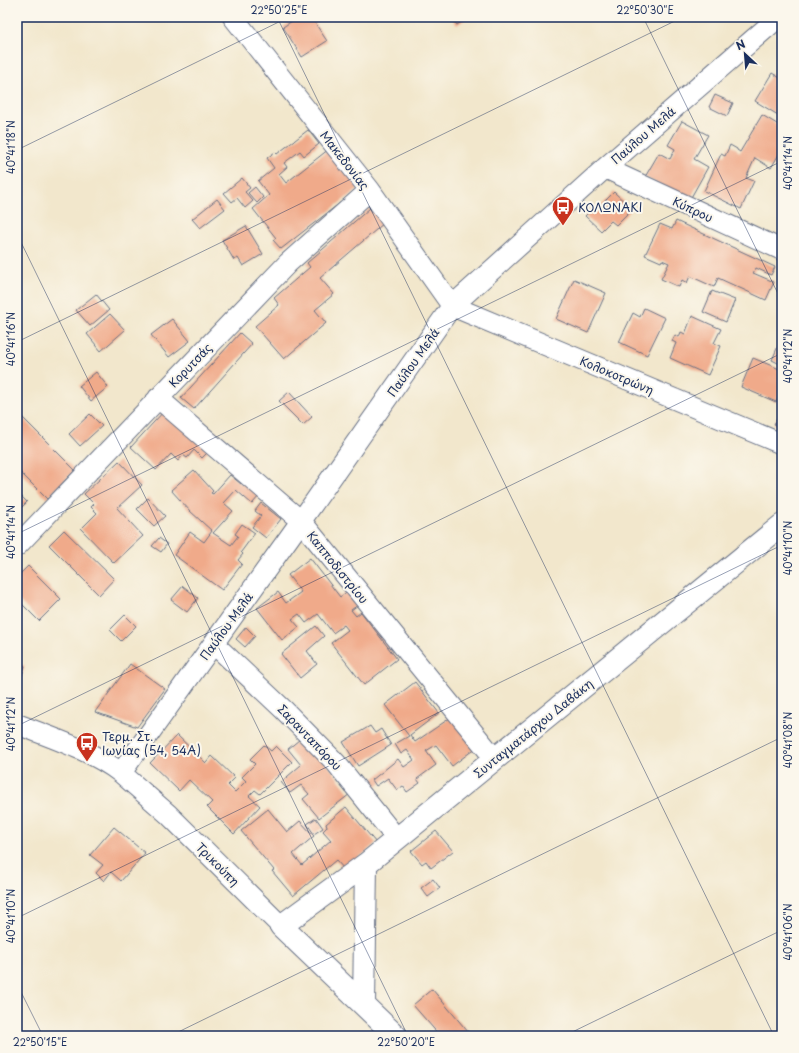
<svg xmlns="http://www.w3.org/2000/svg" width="799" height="1053" font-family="'Playpen Sans',sans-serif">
  <rect width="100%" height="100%" fill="#fbf7ec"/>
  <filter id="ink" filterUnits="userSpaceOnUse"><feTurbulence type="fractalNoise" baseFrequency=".025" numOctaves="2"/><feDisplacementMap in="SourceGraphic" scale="8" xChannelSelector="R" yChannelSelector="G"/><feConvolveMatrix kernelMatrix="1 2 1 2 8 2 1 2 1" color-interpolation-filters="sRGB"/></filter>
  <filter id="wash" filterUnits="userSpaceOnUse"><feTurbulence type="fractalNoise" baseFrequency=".012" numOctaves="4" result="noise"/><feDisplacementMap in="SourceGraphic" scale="16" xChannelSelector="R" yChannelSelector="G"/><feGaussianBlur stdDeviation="0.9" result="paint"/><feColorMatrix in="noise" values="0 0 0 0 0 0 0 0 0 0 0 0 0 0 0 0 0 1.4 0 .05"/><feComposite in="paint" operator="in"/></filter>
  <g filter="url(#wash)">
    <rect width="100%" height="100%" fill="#f2e7cc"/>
    <g id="blocks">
      <path fill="#f0aa8a" d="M298,17H311L327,41L302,57L283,27Z
        M451,17H468L457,25Z
        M772,73L782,79V108L778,115L755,101Z
        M715,95L733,103L727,116L709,107Z
        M762,115L782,127V149L771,168L755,158L746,178L754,181L741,209L704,191L721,154L725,156L730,145L737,149V150L740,152Z
        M682,121L708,135L694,159L708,167L689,201L645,177L659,153L670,159L675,149L668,145Z
        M308,130L319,144L304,156L300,151L284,163L287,167L279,174L286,183L329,149L359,188L281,249L273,240L276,238L253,209L269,195L258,181L274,168L267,158L275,152L277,154Z
        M242,178L250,188L245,192L253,201L245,208L237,198L232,202L224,193Z
        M255,187L263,197L257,203L248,193Z
        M614,192L632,209L616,225L611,221L601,231L585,216L596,205L598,208Z
        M217,199L225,209L200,228L192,219Z
        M370,208L384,223L320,278L334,294L315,310L326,323L284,359L255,326L279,305L274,298L310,267L307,263Z
        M676,221L775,267L771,275L756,268L753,273L774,282L766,300L718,278L714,287L690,276L687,283L682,280L679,287L661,279L669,263L662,260L661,262L645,255L660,224L672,229Z
        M246,226L263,254L243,266L238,258L234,260L222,240Z
        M574,279L606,293L588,333L556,319Z
        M712,291L735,300L726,322L703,312Z
        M96,294L109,310L90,326L76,310Z
        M644,308L665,318L647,355L619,342L633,313L640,317Z
        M110,314L125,330L101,351L87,334Z
        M692,316L721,329L714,343L721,346L708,375L670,358L676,343L672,341L675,335L679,337L681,332L685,334Z
        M172,319L190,341L169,357L151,335Z
        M240,333L252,344L194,409L181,398Z
        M782,337V360L780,364L772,360Z
        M753,358L782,370V393L780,392L776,402L741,387Z
        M96,372L108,387L91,401L79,386Z
        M289,392L312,417L303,425L279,401Z
        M165,410L209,451L202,458L194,450L187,458L183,455L178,461L171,454L156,470L131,447Z
        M782,410V428L774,424Z
        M17,412L75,470L47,499L17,469Z
        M90,414L102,426L80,446L69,434Z
        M119,461L142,485L117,508L143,536L114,563L81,529L97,513L91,507L94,504L84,494Z
        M194,470L213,491L211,493L213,494L230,475L241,484L244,481L260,495L252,504L236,490L224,503L233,511L213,533L231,545L238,536L235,534L242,524L255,533L241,552L243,554L238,560L242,564L222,590L174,555L190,532L204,542L212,531L190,511L171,490Z
        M17,492L27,502L17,512Z
        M148,498L165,516L154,526L137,509Z
        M261,503L281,519L266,538L252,527L261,516L255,511Z
        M64,530L114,579L99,595L49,545Z
        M159,538L167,544L161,552L152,546Z
        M310,558L340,597L348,591L358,605L351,610L356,616L361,612L397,659L364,685L331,643L348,630L344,625L333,633L318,614L306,623L299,614L292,619L299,627L282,640L257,608L278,592L286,603L301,592L288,575Z
        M28,566L61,599L39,621L17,599V577Z
        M183,586L198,598L187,612L171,600Z
        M125,615L136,626L121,641L110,630Z
        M316,626L324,636L307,651L317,664L300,678L281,654Z
        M246,627L255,636L245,647L236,639Z
        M17,663L25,666L17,689Z
        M130,664L165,689L137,727L95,712Z
        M415,682L439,713L410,735L415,742L453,716L477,747L452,766L436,745L426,751L436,765L417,779L420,783L407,792L403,786L397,790L388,778L376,786L372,780L398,759L404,767L414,760L407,750L401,754L395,744L409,736L385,705Z
        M370,726L375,733L381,729L391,745L358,766L343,742Z
        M177,735L206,763L212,756L235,778L228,785L235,792L246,781L242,777L255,764L250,759L264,745L271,751L276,746L292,762L260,794L255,790L249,796L260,806L234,834L207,807L212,802L189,780L179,791L150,763Z
        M305,735L350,794L319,818L303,799L309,794L301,785L290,793L281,782L301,765L288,749Z
        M346,807L376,843L345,870L336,860L293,896L272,871L274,870L241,831L268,809L287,832L300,821L314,836L293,854L302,865L331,840L323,831L327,827L326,824Z
        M316,818L323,828L314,834L307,824Z
        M114,827L145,853L121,881L111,872L104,881L96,873L103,865L90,855Z
        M436,831L453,851L431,868L426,861L422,864L411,851Z
        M433,879L440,888L428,897L421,888Z
        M432,989L469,1033L466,1036H440L413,1005Z"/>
    </g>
  </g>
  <g filter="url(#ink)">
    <use href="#blocks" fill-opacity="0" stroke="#666f84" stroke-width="1"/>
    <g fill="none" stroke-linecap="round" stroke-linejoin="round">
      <g stroke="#666f84" stroke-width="22">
        <path id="minor" d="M233,17L370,190L452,306L782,444
          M605,168L782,250
          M158,398L301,521L495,759
          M17,546L288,263L370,190
          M214,644L284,710L336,763L397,839
          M17,724C52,738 91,750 121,773L168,814L281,926
          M121,773L301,521L452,306L605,168L779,17"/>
      </g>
      <g stroke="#666f84" stroke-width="24">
        <path id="tertiary" d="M364,1005L366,864
          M396,1036L281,926L366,864L782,525"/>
      </g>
      <use href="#minor" stroke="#fff" stroke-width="20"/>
      <use href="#tertiary" stroke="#fff" stroke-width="22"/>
    </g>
  </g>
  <path fill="none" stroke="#1b2f5e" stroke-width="1" stroke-opacity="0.45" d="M277,17L774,1036M643,17L782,302M17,150L289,17M17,234L408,1036M17,342L683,17M17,534L782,161M17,726L782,353M17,918L782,545M17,984L43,1036M170,1036L782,737M564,1036L782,930"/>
  <defs>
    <g id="bus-pin" transform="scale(1.15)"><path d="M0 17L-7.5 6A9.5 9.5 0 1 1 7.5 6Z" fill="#c8321e" stroke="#fbf7ec"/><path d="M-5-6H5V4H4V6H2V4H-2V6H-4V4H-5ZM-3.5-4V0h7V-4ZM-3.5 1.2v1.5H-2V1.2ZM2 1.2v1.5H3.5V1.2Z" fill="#fff"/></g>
  </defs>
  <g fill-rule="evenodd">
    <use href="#bus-pin" x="563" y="207"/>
    <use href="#bus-pin" x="87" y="743"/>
  </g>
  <g text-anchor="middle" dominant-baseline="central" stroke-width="4" stroke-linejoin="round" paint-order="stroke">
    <g font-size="12" fill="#1b2f5e" stroke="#fbf7ec">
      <text transform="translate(643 135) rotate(-41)">Παύλου Μελά</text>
      <text transform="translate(345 160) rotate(52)">Μακεδονίας</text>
      <text transform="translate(693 209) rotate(25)">Κύπρου</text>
      <text transform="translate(413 362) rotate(-55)">Παύλου Μελά</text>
      <text transform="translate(190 365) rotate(-46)">Κορυτσάς</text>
      <text transform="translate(617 375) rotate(23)">Κολοκοτρώνη</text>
      <text transform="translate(338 567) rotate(51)">Καπποδιστρίου</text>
      <text transform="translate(226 626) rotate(-54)">Παύλου Μελά</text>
      <text transform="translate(533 728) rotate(-39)">Συνταγματάρχου Δαβάκη</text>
      <text transform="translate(310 737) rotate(46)">Σαρανταπόρου</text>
      <text transform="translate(218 864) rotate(45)">Τρικούπη</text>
    </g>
    <g font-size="12" fill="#1b2f5e" stroke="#fbf7ec" text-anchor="start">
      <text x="578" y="207">ΚΟΛΩΝΑΚΙ</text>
      <text x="102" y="736">Τερμ. Στ.<tspan x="102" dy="14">Ιωνίας (54, 54Α)</tspan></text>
    </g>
  </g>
  <rect width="799" height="1053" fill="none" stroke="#fbf7ec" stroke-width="44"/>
  <g transform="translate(745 54) rotate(334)" stroke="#fbf7ec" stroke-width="3" paint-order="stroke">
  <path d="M0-3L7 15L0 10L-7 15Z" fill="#1b2f5e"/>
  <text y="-6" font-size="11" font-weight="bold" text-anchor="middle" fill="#1b2f5e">N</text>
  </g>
  <rect x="22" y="22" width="755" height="1009" fill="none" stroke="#1b2f5e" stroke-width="1.5"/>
  <g font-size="10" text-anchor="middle" fill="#1b2f5e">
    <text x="279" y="14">22°50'25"E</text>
    <text x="645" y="14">22°50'30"E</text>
    <text transform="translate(11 147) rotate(-90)" y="4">40°41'18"N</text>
    <text transform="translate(788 163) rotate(-90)" y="4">40°41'14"N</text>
    <text transform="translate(11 339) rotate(-90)" y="4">40°41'16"N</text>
    <text transform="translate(788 356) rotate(-90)" y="4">40°41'12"N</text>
    <text transform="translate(11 532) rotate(-90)" y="4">40°41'14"N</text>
    <text transform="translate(788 548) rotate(-90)" y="4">40°41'10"N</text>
    <text transform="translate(11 724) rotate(-90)" y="4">40°41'12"N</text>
    <text transform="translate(788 740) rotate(-90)" y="4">40°41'08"N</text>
    <text transform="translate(11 916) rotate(-90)" y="4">40°41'10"N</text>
    <text transform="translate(788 932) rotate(-90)" y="4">40°41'06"N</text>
    <text x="40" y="1046">22°50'15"E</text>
    <text x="406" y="1046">22°50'20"E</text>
  </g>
</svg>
